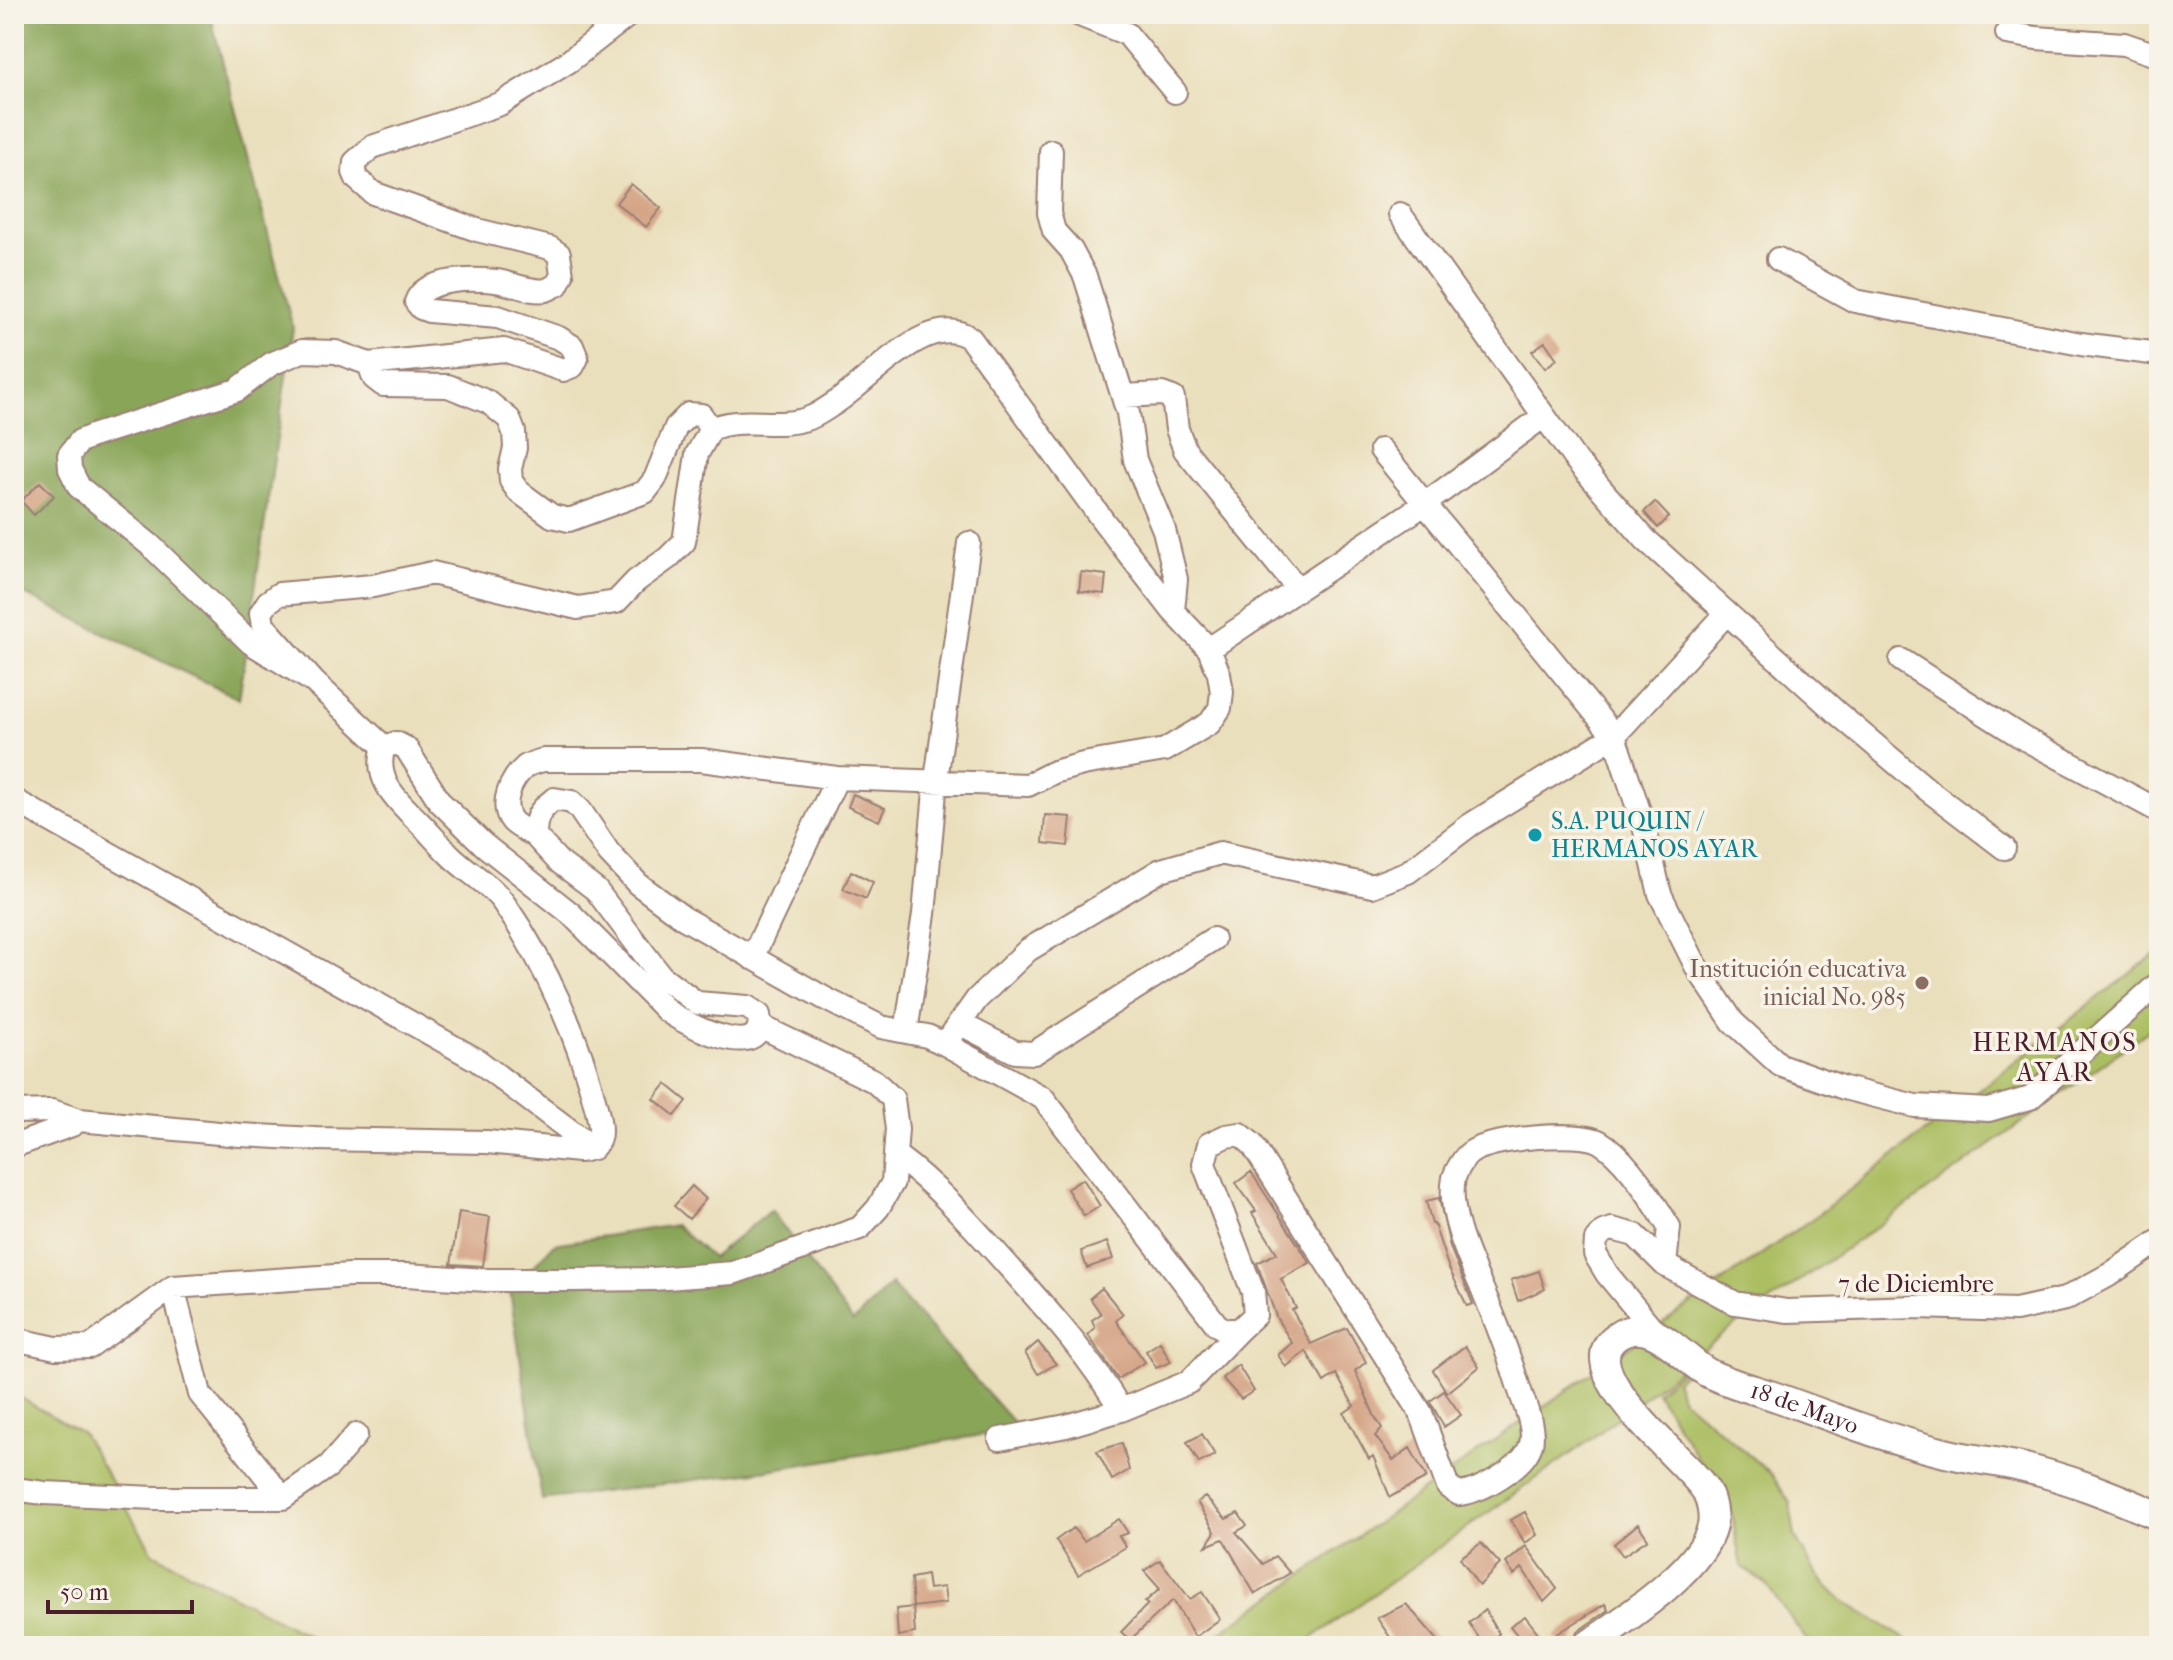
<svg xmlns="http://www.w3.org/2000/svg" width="2173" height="1660" font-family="'IM FELL French Canon',serif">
  <rect width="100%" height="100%" fill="#f7f3e8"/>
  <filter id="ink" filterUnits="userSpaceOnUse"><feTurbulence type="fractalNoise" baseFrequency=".0125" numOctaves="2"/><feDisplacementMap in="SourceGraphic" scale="16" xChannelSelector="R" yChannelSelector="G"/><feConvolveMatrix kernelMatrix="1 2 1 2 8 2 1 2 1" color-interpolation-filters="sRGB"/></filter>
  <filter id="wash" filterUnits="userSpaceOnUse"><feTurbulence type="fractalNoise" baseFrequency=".006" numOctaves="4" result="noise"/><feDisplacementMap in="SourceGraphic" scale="32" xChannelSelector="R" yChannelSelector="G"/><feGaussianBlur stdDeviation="1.8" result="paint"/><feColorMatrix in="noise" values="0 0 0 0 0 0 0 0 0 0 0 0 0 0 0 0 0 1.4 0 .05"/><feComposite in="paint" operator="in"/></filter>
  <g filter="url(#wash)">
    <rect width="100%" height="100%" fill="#eadfbc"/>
    <path fill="#acbe62" stroke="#7b6e46" stroke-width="2" d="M2159,951V1023L1908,1205L1725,1333L1586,1443L1301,1646H1201L1816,1216Z
      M1693,1360L1696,1363L1675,1381L1682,1398L1772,1475L1790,1503L1795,1537L1818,1577L1841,1600L1917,1646H1811L1765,1583L1741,1566L1731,1510L1656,1392Z
      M14,1394L82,1433L153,1553L327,1646H14Z"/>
    <path fill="#89a558" stroke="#6a6242" stroke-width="2" d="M14,14H210L293,328L239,699L14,589Z
      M771,1210L853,1322L891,1284L1019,1429L755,1472L542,1500L510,1291L554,1244L675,1225L712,1258Z"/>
    <g id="blocks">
      <path fill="#d5a587" d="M631,184L661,208L646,227L616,203Z
        M1545,342L1557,359L1545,368L1532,351Z
        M40,482L54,496L34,515L21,501Z
        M1655,502L1669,517L1658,528L1644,512Z
        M1081,572L1106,575L1104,594L1079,591Z
        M853,794L885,808L879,821L848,807Z
        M1045,815L1071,817L1068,846L1043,843Z
        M851,871L873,882L866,899L843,889Z
        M666,1084L687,1101L675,1116L654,1099Z
        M1251,1172L1310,1263L1281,1279L1296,1308L1292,1310L1311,1344L1347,1328L1366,1362L1355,1371L1375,1417L1382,1428L1375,1436L1393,1460L1410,1448L1427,1478L1390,1497L1373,1456L1369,1459L1344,1413L1354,1406L1336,1374L1324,1382L1306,1351L1286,1367L1278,1355L1292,1343L1277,1319L1257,1263L1277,1253L1252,1213L1256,1211L1236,1183Z
        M1083,1179L1100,1206L1084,1216L1067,1189Z
        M692,1186L706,1199L689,1219L674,1206Z
        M1439,1198L1450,1247L1473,1304L1467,1306L1448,1266L1434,1224H1432L1426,1201Z
        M459,1212L490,1217L483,1266L451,1264Z
        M1107,1242L1113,1259L1087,1268L1081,1251Z
        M1539,1271L1545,1289L1518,1301L1511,1280Z
        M1102,1288L1123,1314L1116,1321L1145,1362L1118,1379L1088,1335L1095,1328L1092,1320L1101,1314L1090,1298Z
        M1038,1342L1056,1364L1038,1374L1025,1353Z
        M1160,1342L1171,1362L1156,1368L1146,1351Z
        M1465,1346L1479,1367L1447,1393L1433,1370Z
        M1238,1365L1254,1391L1241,1399L1222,1378Z
        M1444,1391L1461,1415L1444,1427L1430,1401Z
        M1202,1434L1215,1455L1199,1463L1187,1442Z
        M1122,1443L1129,1470L1112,1480L1097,1451Z
        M1205,1497L1226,1519L1238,1513L1247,1526L1236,1532L1263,1564L1275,1556L1290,1573L1255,1594L1223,1539L1206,1546L1215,1532L1197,1502Z
        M1525,1512L1537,1535L1525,1543L1511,1520Z
        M1119,1519L1128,1533L1119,1536L1126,1547L1078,1575L1056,1540L1073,1528L1084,1541Z
        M1638,1524L1648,1539L1623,1556L1614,1544Z
        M1481,1543L1500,1564L1479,1586L1460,1558Z
        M1526,1546L1557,1589L1544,1602L1522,1568L1514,1575L1506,1563Z
        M1160,1560L1190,1599L1202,1592L1220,1619L1195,1637L1173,1600L1130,1640L1121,1632L1148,1604L1145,1602L1160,1589L1144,1571Z
        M927,1575L929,1589L944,1587L946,1603L913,1607L911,1578Z
        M1406,1604L1422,1622L1443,1646H1399L1392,1640L1377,1618Z
        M1605,1604L1608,1610L1577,1632L1570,1646H1561L1554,1636Z
        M913,1607L915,1633L898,1636L896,1609Z
        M1485,1610L1499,1634L1483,1644L1469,1623Z
        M1525,1616L1542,1638L1532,1646H1526L1510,1626Z"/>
    </g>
  </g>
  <g filter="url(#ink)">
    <use href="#blocks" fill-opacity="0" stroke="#9a7f74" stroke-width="2"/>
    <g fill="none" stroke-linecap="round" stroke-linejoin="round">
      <g stroke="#9a7f74" stroke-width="26">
        <path id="minor" d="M1077,14L1127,34L1175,92
          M2007,33L2036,38L2124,44L2159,56
          M1051,151L1049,213L1054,231L1071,250L1085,276L1128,413L1135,460L1164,530L1176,579L1173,611
          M1400,214L1574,458L1645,539L1836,712L1928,790L2004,848
          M1778,259L1855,301L2081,344L2159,354
          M369,364L374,378L383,385L448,386L488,402L509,419L514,432L515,448L510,469L511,481L518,491L552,516L569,520L645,492L655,479L676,427L689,414L701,415L711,429L697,454L684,542L668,558L636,581L616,602L578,608L432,573L373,586L279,594L268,602L261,613L263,625L314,682L384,747
          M1123,396L1162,394L1173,398L1177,429L1185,450L1297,588
          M1381,450L1614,736L1644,826L1660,894L1697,968L1733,1022L1780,1065L1844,1088L1915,1106L1989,1110L2030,1098L2159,983
          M1209,649L1426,503L1544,416
          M1901,660L2023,738L2159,811
          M314,682L251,643L150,545L79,487L70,469L69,455L80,441L95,435L237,390L271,364L302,351L336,352L369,364L504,350L563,370L573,366L577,358L572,346L559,338L498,317L429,311L421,308L416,302C424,277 475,279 496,281C511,283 532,293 546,290C550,289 553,286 557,285L562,275L559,254L550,248L477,230L373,193L357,179L354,172L355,162L372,147L500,104L568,62L630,14
          M14,800L477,1060L593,1148
          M535,836C528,831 517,827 512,821C499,805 511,779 525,767C530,763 537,762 543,760H701L837,778L1028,785L1054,772L1083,764L1165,750L1210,723L1220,708L1222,692L1219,674L1209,649L1173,611L1104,522L970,338C927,309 870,381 835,403C827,408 818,415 809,418C778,430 741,415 711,429
          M752,958L837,778
          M959,1023L1015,1052L1034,1053L1213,939
          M906,1032L924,914L936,780L969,543
          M14,1112L52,1111L79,1120
          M14,1146L72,1125L79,1120L240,1135L315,1139L487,1142L579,1151C604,1149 602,1131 597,1111C581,1042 545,963 505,905C492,885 467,872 450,855C439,844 428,831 417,820C396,799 373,779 384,747L396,743L406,748L440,802L484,845L570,913L667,1011C685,1024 767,1066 759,1015L747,1007L697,1003L661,976L596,890L559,862L535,836C535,817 539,811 554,799L572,802L580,810L609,853L638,884L685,919L824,998L881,1027L927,1036L945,1044
          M897,1156C940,1188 975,1229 1011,1269C1051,1314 1090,1357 1121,1410L1189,1382L1239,1330
          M1665,1265L1669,1227C1654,1202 1625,1157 1600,1142C1580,1130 1489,1138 1470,1153C1464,1157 1456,1171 1454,1178C1446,1217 1475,1270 1489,1305C1501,1334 1511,1362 1520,1391C1525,1406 1535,1428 1531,1444C1525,1467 1480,1492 1459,1494L1448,1487L1421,1413L1252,1144L1240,1134L1226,1136L1209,1144L1204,1164L1253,1292L1255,1315L1239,1330H1226L1217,1325L1043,1098L945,1044L977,999L1028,950L1161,870L1220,853L1372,886L1408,872L1470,825L1614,736L1727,613
          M173,1287L200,1394L283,1498
          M1655,1332L1607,1274L1595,1254L1596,1240L1603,1232L1612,1229L1635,1235L1665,1265L1735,1303L1787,1311L1917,1307L2016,1310L2065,1299L2109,1275L2159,1241
          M14,1339L56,1348L90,1347L173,1287L350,1275H406L487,1280H575L653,1279L733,1273L860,1228L878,1208L893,1182L897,1129L893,1099L874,1081L760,1026
          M1000,1439L1066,1426L1121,1410
          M14,1489L44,1493L155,1498H283L329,1466L356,1435"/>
      </g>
      <g stroke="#9a7f74" stroke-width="32">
        <g id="tertiary">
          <path id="s1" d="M1587,1646C1622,1621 1703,1569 1712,1526C1714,1516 1711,1500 1706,1491C1691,1463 1568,1372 1616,1337C1651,1311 1683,1361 1710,1374C1731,1384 1756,1390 1779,1398C1834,1418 1888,1439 1945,1453C1969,1459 1993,1461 2016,1466C2066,1477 2113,1496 2159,1516"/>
        </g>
      </g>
      <use href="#minor" stroke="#fff" stroke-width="22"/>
      <use href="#tertiary" stroke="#fff" stroke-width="28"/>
    </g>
  </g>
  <circle fill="#0f9aa8" stroke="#f7f3e8" stroke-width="3" cx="1535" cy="835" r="8"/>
  <circle fill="#8d6e63" stroke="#f7f3e8" stroke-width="3" cx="1922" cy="983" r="8"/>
  <g text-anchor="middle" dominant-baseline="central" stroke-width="7" stroke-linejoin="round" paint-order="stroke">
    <g font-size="24" fill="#0d838f" stroke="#f7f3e8" text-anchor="start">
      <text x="1551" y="821">S.A. PUQUIN /<tspan x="1551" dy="28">HERMANOS AYAR</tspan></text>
    </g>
    <g font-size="24" fill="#785e54" stroke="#f7f3e8" text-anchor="end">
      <text x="1906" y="969">Institución educativa<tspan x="1906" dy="28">inicial No. 985</tspan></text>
    </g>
    <g font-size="24" fill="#4a1f2b" stroke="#f7f3e8">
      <text x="1916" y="1284">7 de Diciembre</text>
      <text stroke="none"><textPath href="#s1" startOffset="616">18 de Mayo</textPath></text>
    </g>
    <g font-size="26" letter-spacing="2" fill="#4a1f2b" stroke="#f7f3e8">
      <text x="2055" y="1042">HERMANOS<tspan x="2055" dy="30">AYAR</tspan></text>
    </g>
  </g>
  <rect width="2173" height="1660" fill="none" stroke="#f7f3e8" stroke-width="48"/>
  <path d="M48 1600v12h144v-12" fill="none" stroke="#4a1f2b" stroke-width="4"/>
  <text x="60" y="1600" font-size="24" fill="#4a1f2b" stroke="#f7f3e8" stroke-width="6" paint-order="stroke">50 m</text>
</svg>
